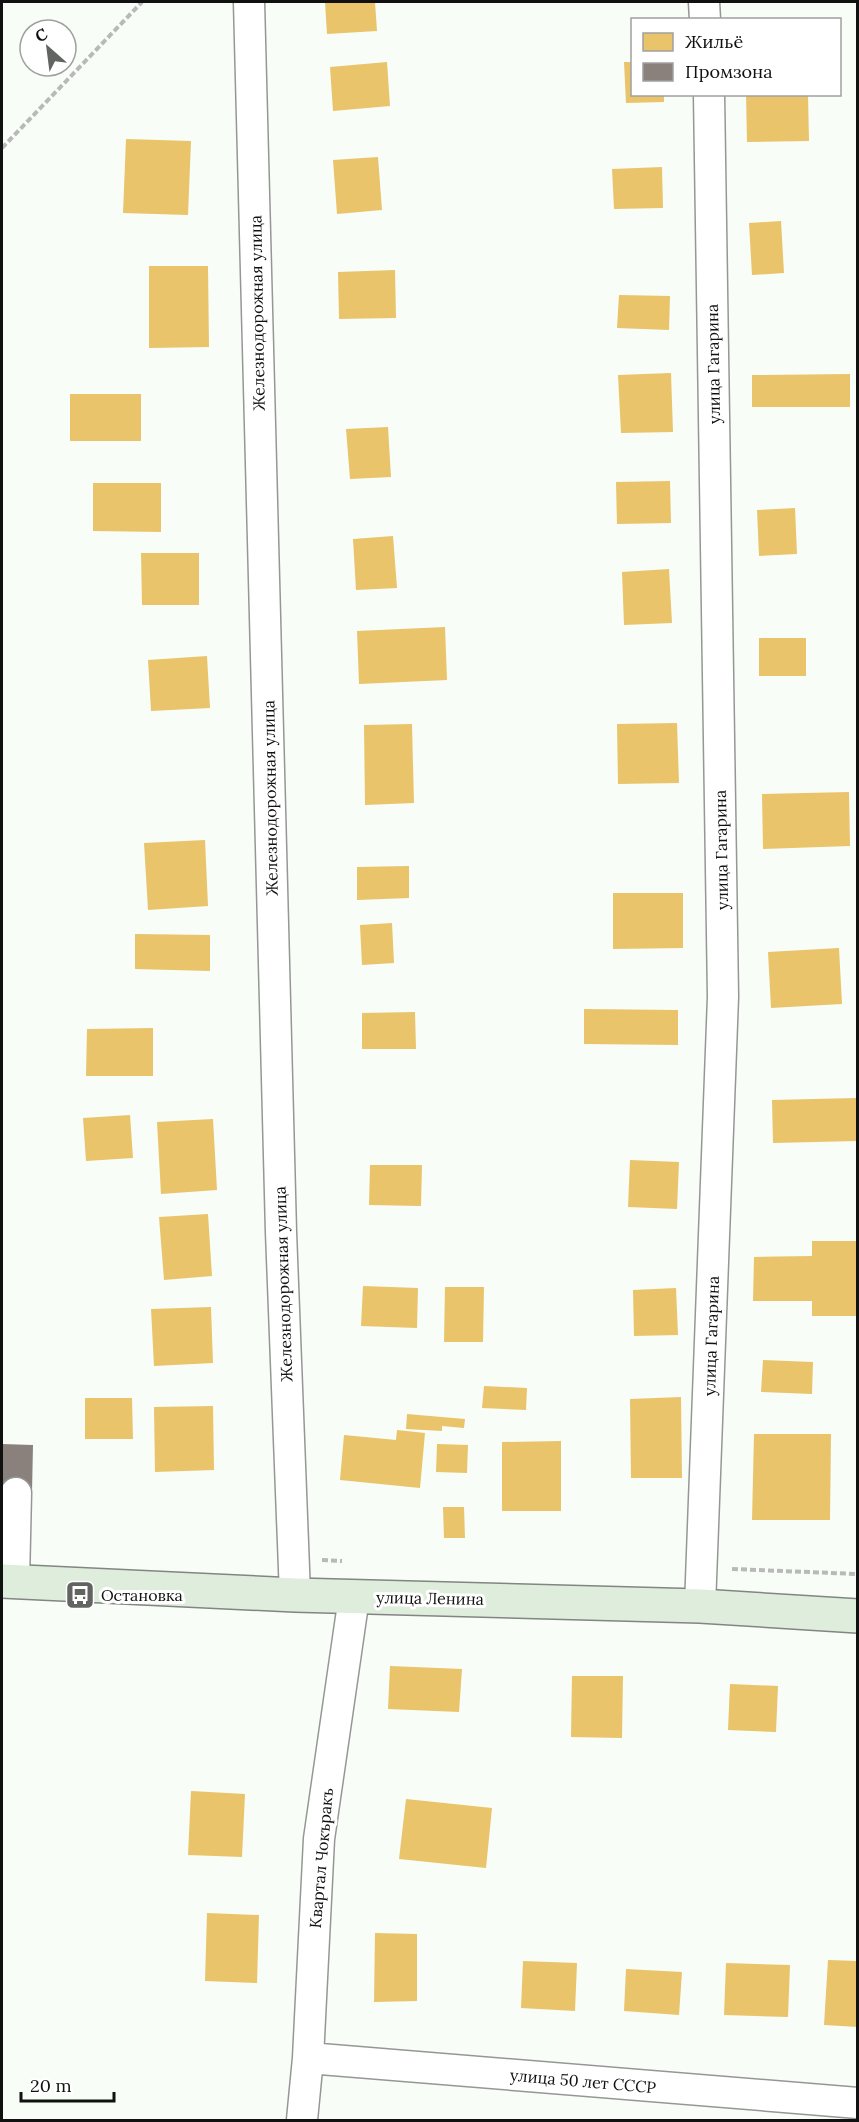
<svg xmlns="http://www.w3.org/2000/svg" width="859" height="2122" font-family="Lora,serif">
  <rect width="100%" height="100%" fill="#f8fdf7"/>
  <path fill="#e9c46a" d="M325,2H375L377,31L327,34Z
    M387,62L390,106L333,111L330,67Z
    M624,62H632V94H664V102L626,103Z
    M746,94H808L809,141L747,142Z
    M126,139L191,141L188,215L123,213Z
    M378,157L382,210L337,214L333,160Z
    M662,167L663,208L614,209L612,169Z
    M781,221L784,273L752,275L749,223Z
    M149,266H208L209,347L149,348Z
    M395,270L396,318L339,319L338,272Z
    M619,295L670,296L669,330L617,328Z
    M671,373L673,432L621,433L618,375Z
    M850,374V407H752V375Z
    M70,394H141V441H70Z
    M388,427L391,477L350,479L346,429Z
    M670,481L671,523L617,524L616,482Z
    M93,483H161V532L93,531Z
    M795,508L797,554L759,556L757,510Z
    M393,536L397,588L356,590L353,539Z
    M141,553H199V605H142Z
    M669,569L672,623L624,625L622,572Z
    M445,627L447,680L359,684L357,631Z
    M759,638H806V676H759Z
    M207,656L210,708L151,711L148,660Z
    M677,723L679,783L618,784L617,724Z
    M412,724L414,803L365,805L364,725Z
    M849,792L850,846L763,849L762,794Z
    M205,840L208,906L148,910L144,843Z
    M409,866V898L357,900V867Z
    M613,893H683V948L613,949Z
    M392,923L394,963L362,965L360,925Z
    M135,934L210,935V971L135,969Z
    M839,948L842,1004L771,1008L768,952Z
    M584,1009L678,1010V1045L584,1044Z
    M415,1012L416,1049H362V1013Z
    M153,1028V1076H86L87,1029Z
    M856,1098L857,1141L773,1143L772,1100Z
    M130,1115L133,1158L86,1161L83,1118Z
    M213,1119L217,1190L161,1194L157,1122Z
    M630,1160L679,1162L677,1209L628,1207Z
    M370,1165H422L421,1206L369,1205Z
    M208,1214L212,1276L164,1280L159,1217Z
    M812,1241H858V1316H812V1301H753L754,1257L812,1256Z
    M363,1286L418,1288L417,1328L361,1326Z
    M445,1287H484L483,1342H444Z
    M676,1288L678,1335L634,1336L633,1290Z
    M211,1307L213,1363L154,1366L151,1309Z
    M763,1360L813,1362L812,1394L761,1392Z
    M484,1386L527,1388L526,1410L482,1408Z
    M681,1397L682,1478H631L630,1399Z
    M85,1398H132L133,1439H85Z
    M213,1406L214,1470L155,1472L154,1407Z
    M407,1414L465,1419L464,1428L442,1426V1431L406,1429Z
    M397,1430L425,1433L420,1488L340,1480L344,1435L396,1440Z
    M754,1434H831L830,1520H752Z
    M561,1441V1511H502V1442Z
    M437,1444L468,1445L467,1473L436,1472Z
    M443,1507H464L465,1538H444Z
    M390,1666L462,1669L459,1712L388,1709Z
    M572,1676H623L622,1738L571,1737Z
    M730,1684L778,1686L776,1732L728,1730Z
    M191,1791L245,1794L242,1857L188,1855Z
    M406,1799L492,1808L486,1868L399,1859Z
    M207,1913L259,1915L257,1983L205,1981Z
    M375,1933L417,1934V2001L374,2002Z
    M828,1960L858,1961V2027L824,2025Z
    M523,1961L577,1963L575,2011L521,2008Z
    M726,1963L790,1965L788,2017L724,2015Z
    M626,1969L682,1972L679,2015L624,2011Z"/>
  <path fill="#8a817c" d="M2,1444L33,1445L32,1493H2Z"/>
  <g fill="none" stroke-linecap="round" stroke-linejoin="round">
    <g stroke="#959795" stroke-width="33">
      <path id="minor" d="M249,2L281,1232L295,1595
        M704,2L705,20
        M14,1581L16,1493
        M700,1606L723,997L709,94
        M308,2058L858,2103
        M302,2120L308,2058L319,1839L354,1597"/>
    </g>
    <g stroke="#828582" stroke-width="36">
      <path id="major" d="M2,1581L295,1595L700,1606L858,1616"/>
    </g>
    <path stroke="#b8b9b8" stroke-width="4" stroke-dasharray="6 3" stroke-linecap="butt" d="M2,148L142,2
      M322,1560L342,1561
      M732,1569L858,1574"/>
    <use href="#minor" stroke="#fefffe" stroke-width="30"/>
    <use href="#major" stroke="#dfeddc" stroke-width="33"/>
  </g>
  <defs>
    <g id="bus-square" transform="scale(1.5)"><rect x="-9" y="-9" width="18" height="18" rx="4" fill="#626462" stroke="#fff"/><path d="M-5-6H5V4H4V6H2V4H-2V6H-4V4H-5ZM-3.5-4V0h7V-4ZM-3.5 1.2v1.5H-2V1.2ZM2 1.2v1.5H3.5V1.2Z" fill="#fff"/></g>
  </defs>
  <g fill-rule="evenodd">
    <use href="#bus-square" x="80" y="1595"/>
  </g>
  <g text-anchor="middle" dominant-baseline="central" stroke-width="6" stroke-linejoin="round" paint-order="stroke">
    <g font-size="16" fill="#111" stroke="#fff">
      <text transform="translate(257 313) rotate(-91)">Железнодорожная улица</text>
      <text transform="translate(713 364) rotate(-91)">улица Гагарина</text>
      <text transform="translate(270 798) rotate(-91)">Железнодорожная улица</text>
      <text transform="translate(721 850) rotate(-91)">улица Гагарина</text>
      <text transform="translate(283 1284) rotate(-92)">Железнодорожная улица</text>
      <text transform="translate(711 1336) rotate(-88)">улица Гагарина</text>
      <text transform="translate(430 1598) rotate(1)">улица Ленина</text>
      <text transform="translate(321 1858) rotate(-85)">Квартал Чокъракъ</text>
      <text transform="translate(583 2081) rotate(5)">улица 50 лет СССР</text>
    </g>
    <g font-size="16" fill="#111" stroke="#fff" text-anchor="start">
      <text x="101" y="1595">Остановка</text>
    </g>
  </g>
  <rect width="859" height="2122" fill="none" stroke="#111111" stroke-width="6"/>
  <rect x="631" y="18" width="210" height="78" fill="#ffffff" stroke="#a0a0a0" stroke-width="1.5"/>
  <rect x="643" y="33" width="30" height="18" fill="#e9c46a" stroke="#a0a0a0" stroke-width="1.5"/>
  <text x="685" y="48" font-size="18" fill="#111111">Жильё</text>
  <rect x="643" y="63" width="30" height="18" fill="#8a817c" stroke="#a0a0a0" stroke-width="1.5"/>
  <text x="685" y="78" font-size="18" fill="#111111">Промзона</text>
  <g transform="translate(48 48) rotate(332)"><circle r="28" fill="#ffffff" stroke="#a0a0a0" stroke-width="1.5"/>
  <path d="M0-4.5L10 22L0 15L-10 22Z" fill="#626462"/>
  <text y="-9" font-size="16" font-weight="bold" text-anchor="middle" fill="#111111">С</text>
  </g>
  <path d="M21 2092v9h93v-9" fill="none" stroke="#111111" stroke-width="3"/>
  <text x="30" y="2092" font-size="18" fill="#111111" stroke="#ffffff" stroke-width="4.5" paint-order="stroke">20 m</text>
</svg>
